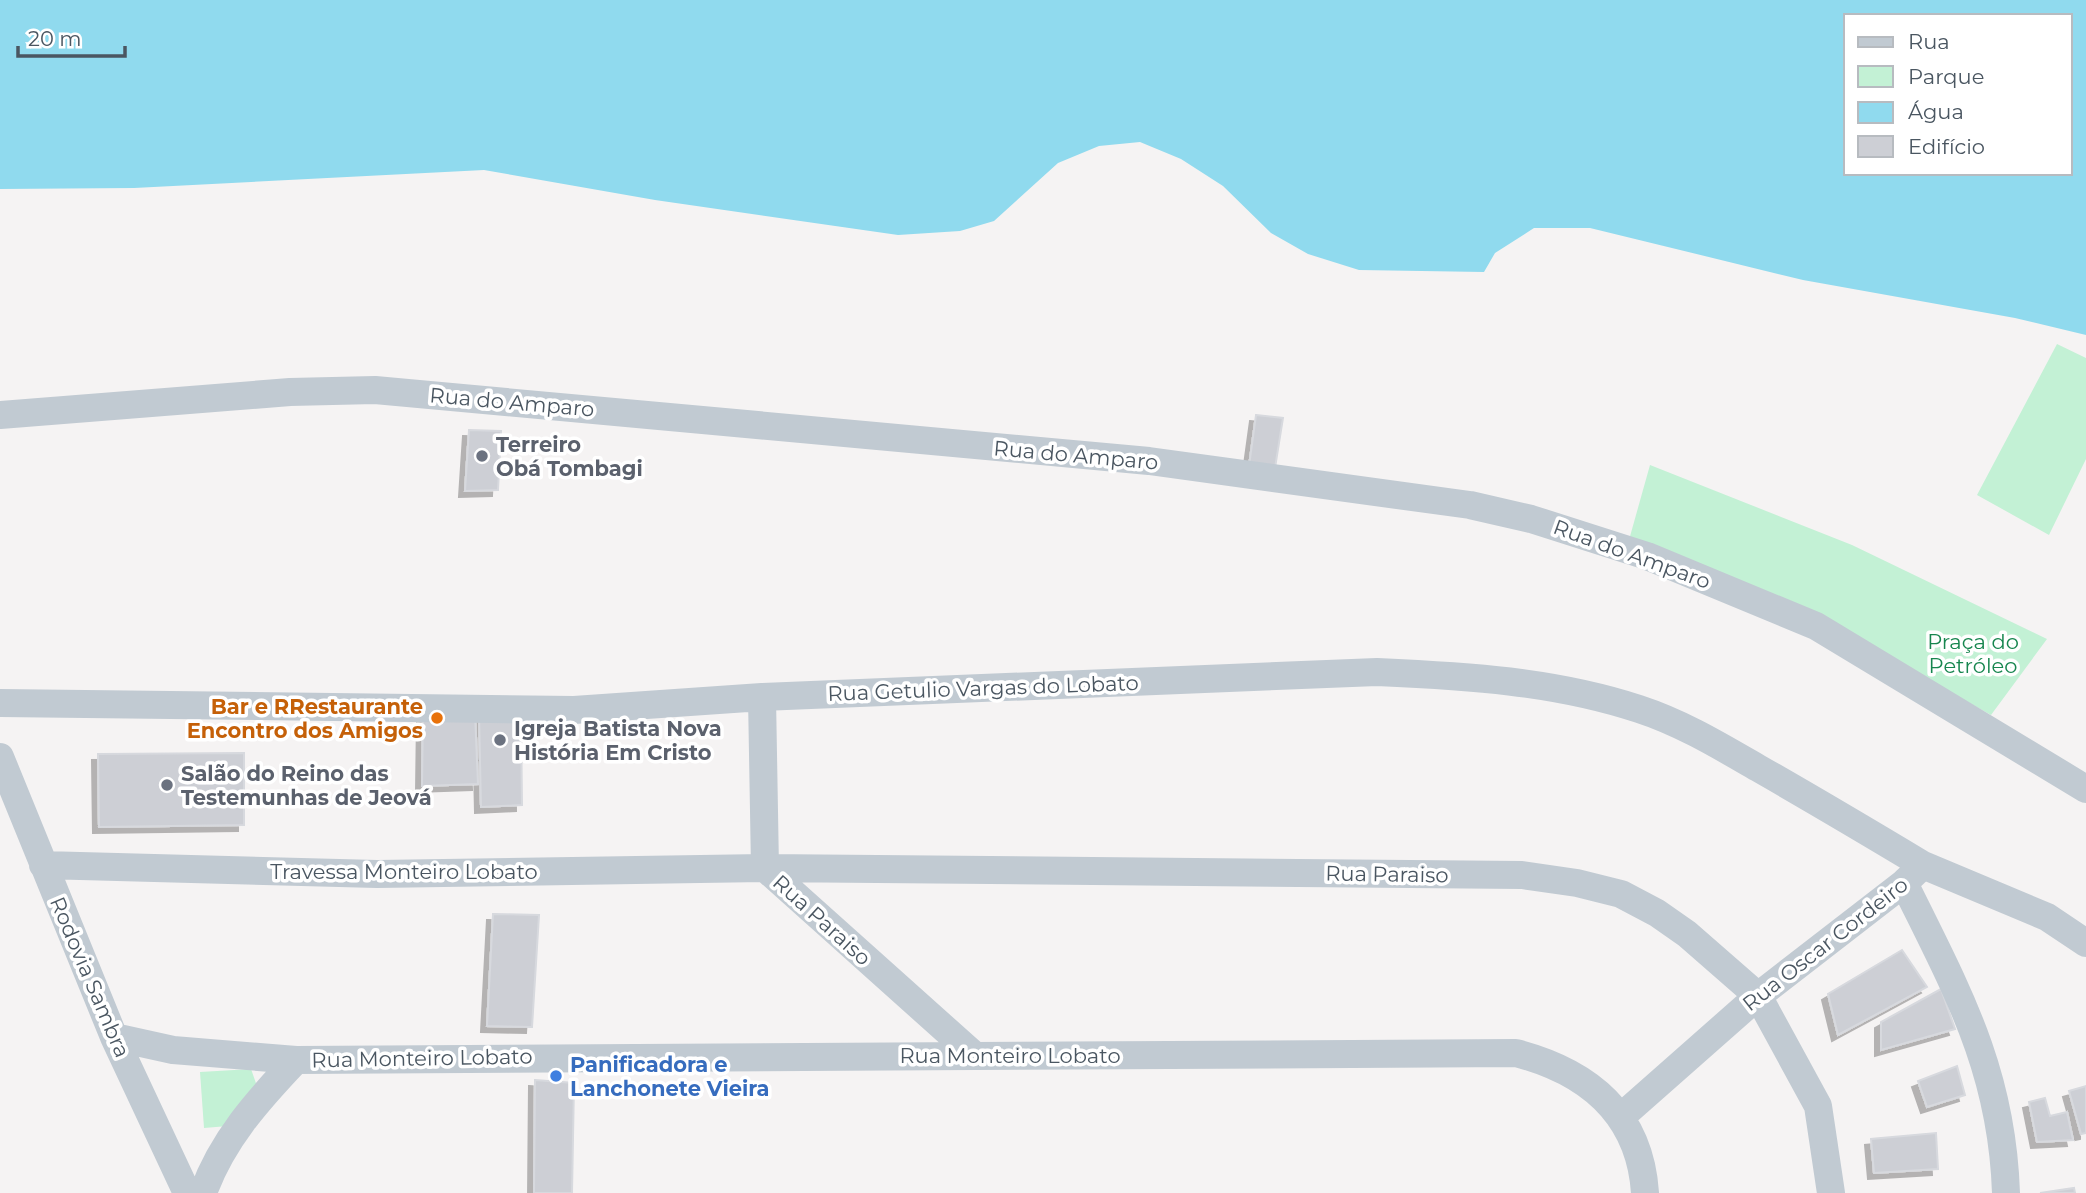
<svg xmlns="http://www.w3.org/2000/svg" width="2086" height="1193" font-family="Montserrat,sans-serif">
  <defs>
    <filter id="shadow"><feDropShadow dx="-6" dy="6" stdDeviation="0" flood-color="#0004"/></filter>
  </defs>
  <rect width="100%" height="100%" fill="#f5f3f3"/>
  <path fill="#c3f1d5" d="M2057,344L2086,358V459L2049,535L1977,495Z
    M1650,465L1852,545L2047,639L1991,715L1812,615L1629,540Z
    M251,1069L258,1089L228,1126L204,1128L200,1072Z"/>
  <path fill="#90daee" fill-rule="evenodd" d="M0,0H2086V335L2015,318L1803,280L1590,228H1534L1495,253L1484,272L1359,270L1308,254L1271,233L1223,186L1181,159L1140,142L1099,146L1058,163L994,221L960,231L898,235L655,200L484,170L134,188L0,189ZM1846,16H2070V173H1846Z"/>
  <path fill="#cdcfd5" stroke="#d7d9de" stroke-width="2" filter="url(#shadow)" d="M1256,415L1283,418L1275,468L1249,466Z
    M469,430L501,431L498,490L465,491Z
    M423,713H475L478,784L422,786Z
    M479,714L521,715L522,805L481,807Z
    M244,753V825L99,827L98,754Z
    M493,914L539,915L532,1027L487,1026Z
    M1902,950L1927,987L1838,1035L1828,994Z
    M1941,989L1955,1029L1881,1050V1022Z
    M1957,1066L1965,1095L1927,1107L1918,1081Z
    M535,1080L574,1083L572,1193H534Z
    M2086,1086V1133L2081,1134L2069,1091Z
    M2045,1098L2050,1116L2067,1112L2073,1140L2037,1142L2029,1102Z
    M1936,1133L1938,1169L1874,1173L1871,1139Z
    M2074,1188L2075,1193H2040Z"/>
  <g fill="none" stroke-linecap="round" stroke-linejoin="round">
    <path stroke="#c1cad2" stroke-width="28" d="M0,415L290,392L375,390L1149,461L1470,505L1531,519L1647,556L1816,626L2086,789
      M762,697L765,868L974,1055
      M0,703L574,710L762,697L1377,672C1466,676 1554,681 1639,709C1682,723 1720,746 1758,768C1814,800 1868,832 1923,865
      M0,757L114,1037L187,1193
      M43,865L377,874L765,868L1522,875L1577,883L1621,894L1657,913L1687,934L1758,996L1818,1106L1831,1193
      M1904,883C1957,991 2002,1069 2006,1193
      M114,1037L173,1050L296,1060L1516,1053C1589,1072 1640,1114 1645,1193
      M1622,1116L1758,996L1904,883L1923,865L2047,917L2086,943
      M203,1193C222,1140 258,1100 296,1060"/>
  </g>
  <g fill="#6b7280" stroke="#fff" stroke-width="2.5">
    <circle cx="482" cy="456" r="7"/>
    <circle cx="500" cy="740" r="7"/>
    <circle cx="167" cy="785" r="7"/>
  </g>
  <circle fill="#e8710a" stroke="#fff" stroke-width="2.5" cx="437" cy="718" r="7"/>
  <circle fill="#3f7fe0" stroke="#fff" stroke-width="2.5" cx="556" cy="1076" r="7"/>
  <g text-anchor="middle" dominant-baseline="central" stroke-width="7" stroke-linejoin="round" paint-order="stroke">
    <g font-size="21" fill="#4a5661" stroke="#fff">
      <text transform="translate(512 402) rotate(5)">Rua do Amparo</text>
      <text transform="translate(1076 455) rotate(5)">Rua do Amparo</text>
      <text transform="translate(1632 554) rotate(20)">Rua do Amparo</text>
      <text transform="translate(983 688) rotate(-2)">Rua Getulio Vargas do Lobato</text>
      <text x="404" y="871">Travessa Monteiro Lobato</text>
      <text transform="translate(1387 874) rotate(1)">Rua Paraiso</text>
      <text transform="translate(822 920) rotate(42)">Rua Paraiso</text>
      <text transform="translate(1825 944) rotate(-38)">Rua Oscar Cordeiro</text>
      <text transform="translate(90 977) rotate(67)">Rodovia Sambra</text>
      <text x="1010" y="1055">Rua Monteiro Lobato</text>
      <text transform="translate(422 1058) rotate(-1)">Rua Monteiro Lobato</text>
    </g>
    <g font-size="21" font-weight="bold" fill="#5b616d" stroke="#fff" text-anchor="start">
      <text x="496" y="444">Terreiro<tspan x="496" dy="24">Obá Tombagi</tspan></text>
      <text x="514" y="728">Igreja Batista Nova<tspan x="514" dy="24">História Em Cristo</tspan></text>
      <text x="181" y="773">Salão do Reino das<tspan x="181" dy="24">Testemunhas de Jeová</tspan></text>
    </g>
    <g font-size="21" fill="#17864f" stroke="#fff">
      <text x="1973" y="641">Praça do<tspan x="1973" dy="24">Petróleo</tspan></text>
    </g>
    <g font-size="21" font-weight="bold" fill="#c56008" stroke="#fff" text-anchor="end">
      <text x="423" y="706">Bar e RRestaurante<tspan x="423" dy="24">Encontro dos Amigos</tspan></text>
    </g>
    <g font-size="21" font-weight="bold" fill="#366cbe" stroke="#fff" text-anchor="start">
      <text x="570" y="1064">Panificadora e<tspan x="570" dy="24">Lanchonete Vieira</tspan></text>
    </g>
  </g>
  <rect x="1844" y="14" width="228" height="161" fill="#ffffff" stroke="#b7bbc0" stroke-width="2"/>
  <rect x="1858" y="37" width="35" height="10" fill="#c1cad2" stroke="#b7bbc0" stroke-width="2"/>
  <text x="1908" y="49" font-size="21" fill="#4a5661">Rua</text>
  <rect x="1858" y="66" width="35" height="21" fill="#c3f1d5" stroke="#b7bbc0" stroke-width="2"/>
  <text x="1908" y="84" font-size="21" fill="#4a5661">Parque</text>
  <rect x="1858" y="102" width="35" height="21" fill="#90daee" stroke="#b7bbc0" stroke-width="2"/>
  <text x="1908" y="119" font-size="21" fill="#4a5661">Água</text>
  <rect x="1858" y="136" width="35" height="21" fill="#cdcfd5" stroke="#b7bbc0" stroke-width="2"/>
  <text x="1908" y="154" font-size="21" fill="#4a5661">Edifício</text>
  <path d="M18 46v10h107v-10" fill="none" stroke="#4a5661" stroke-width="3.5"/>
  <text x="28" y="46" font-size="21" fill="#4a5661" stroke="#ffffff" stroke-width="5" paint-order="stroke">20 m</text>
</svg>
